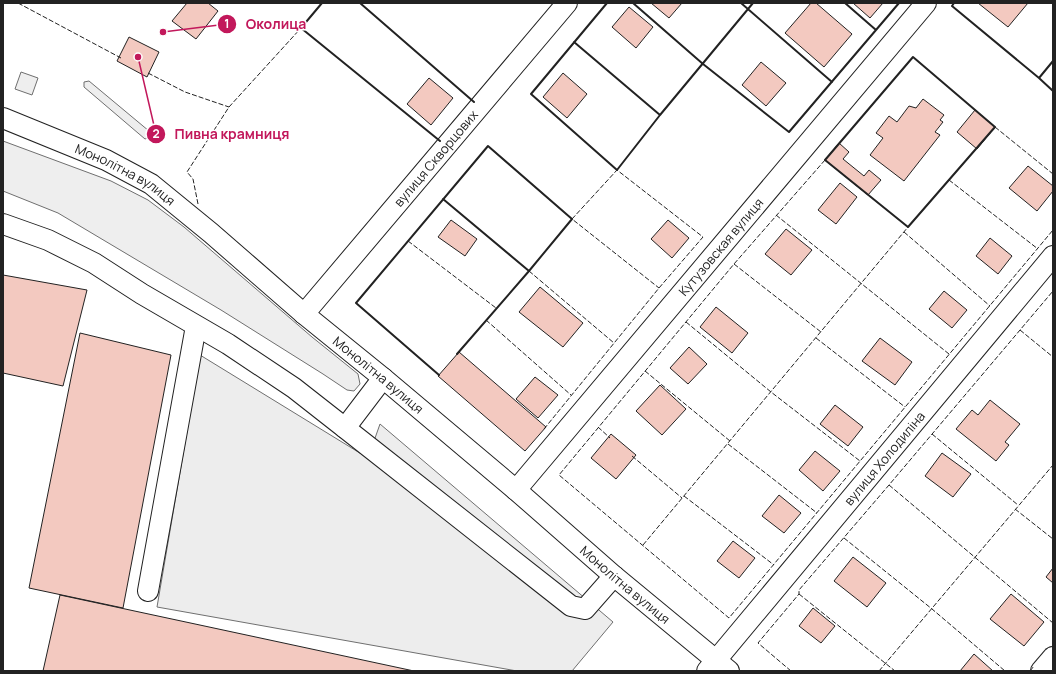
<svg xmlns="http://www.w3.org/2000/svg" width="1056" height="674" font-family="Manrope,sans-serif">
  <rect width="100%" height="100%" fill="#fff"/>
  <path fill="#eee" stroke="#6f6f6f" d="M21,72L38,78L32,95L15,89Z
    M89,81L149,131L151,137L145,139L84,87V82Z
    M3,141L111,181L148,200L184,227L312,337L358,374L360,384L354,391L347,390L323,374L221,310L58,213L3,191Z"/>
  <path fill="#ededed" stroke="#6f6f6f" d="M200,355L368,458L380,424L613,622L572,671H517L157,607Z"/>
  <path fill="#f3c9c0" stroke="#222" d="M187,3H208L218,11L196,39L172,21Z
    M651,3H682L669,18Z
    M811,3H816L852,34L824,67L785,33Z
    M853,3H883L870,18Z
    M978,3H1028L1008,27Z
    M629,7L653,27L636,48L612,27Z
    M129,37L159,52L147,77L117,61Z
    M761,62L786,83L766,106L742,85Z
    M563,73L587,94L567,118L543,97Z
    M429,78L453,98L431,125L407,104Z
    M923,99L944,115L940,120L943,122L935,132L940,135L904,181L870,155L883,138L876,133L889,116L897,122L909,106L916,108Z
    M975,110L995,127L977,149L957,132Z
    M839,143L849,152L843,159L864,176L869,170L881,180L868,195L825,160Z
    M1028,166L1053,186V191L1037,211L1009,188Z
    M840,183L857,197L836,224L818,210Z
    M451,220L477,239L465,256L438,237Z
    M668,220L689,238L672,258L651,239Z
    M786,229L812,250L791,275L765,254Z
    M990,238L1012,256L998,274L976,256Z
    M3,275L87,290L63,386L3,373Z
    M540,287L583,323L563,347L519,312Z
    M944,291L967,310L952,328L929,309Z
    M716,307L748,333L732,353L700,327Z
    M80,333L171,355L123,608L29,588Z
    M880,338L912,362L895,385L862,361Z
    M689,347L707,364L688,384L670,368Z
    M459,352L546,427L525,451L438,376Z
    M535,377L558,395L538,418L516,399Z
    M660,385L686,409L662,435L636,411Z
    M990,400L1020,424L1005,442L1009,445L996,461L956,429L972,410L978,415Z
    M835,405L863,427L848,446L820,424Z
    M611,434L636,455L616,479L591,458Z
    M815,451L840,471L823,491L799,470Z
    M942,453L971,474L953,497L925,476Z
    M779,495L801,513L784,533L762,516Z
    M733,541L755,558L739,578L717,561Z
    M853,557L886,583L867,607L834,581Z
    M1053,568V583L1046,577Z
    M1011,594L1044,622L1024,646L990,619Z
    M60,595L414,671H43Z
    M813,608L835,626L821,643L799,626Z
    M974,654L993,671H960Z"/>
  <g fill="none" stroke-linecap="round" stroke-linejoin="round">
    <g stroke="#222" stroke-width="22">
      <g id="minor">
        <path id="s1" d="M3,118L106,160L151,184L211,233L304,314L383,378L516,490L614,576L729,671"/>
        <path d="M3,224L48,240L94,263L142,294L228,344L294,388L345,428L383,378"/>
        <path id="s2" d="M304,314L567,3"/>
        <path d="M345,428L571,606L585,609L614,576"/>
        <path id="s3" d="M516,490L926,3"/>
        <path d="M148,591L196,326"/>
        <path id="s4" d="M707,671L1053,256"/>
        <path d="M1041,671L1053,657"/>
      </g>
    </g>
    <use href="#minor" stroke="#fff" stroke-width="20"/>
    <path stroke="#222" stroke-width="1" stroke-dasharray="5 2" stroke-linecap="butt" d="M18,3L121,58
      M148,73L185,92L229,107
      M995,127L1053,174
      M825,160L734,264L559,475L729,618L1053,230
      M949,180L1038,249
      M198,204L193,179L187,172L229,107L301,28
      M776,215L949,354
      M904,232L990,306
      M408,241L496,308
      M734,264L821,332
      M529,271L614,343
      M486,320L571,395
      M686,322L771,392L860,461
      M1020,330L1053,357
      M816,338L905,407
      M645,371L730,441
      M598,427L610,438
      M544,429L659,288L703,237L617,170L572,219L659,288
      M932,434L1018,505
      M728,444L817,513
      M632,456L682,498
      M889,485L1053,623
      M684,496L774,565
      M1015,509L1053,539
      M844,538L932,609L1005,671
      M643,545L908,227
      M799,594L895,671
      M791,671L758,643L799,594V590L889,485L1053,291
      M879,671L1053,465
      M1030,671L1034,666"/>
    <path stroke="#222" stroke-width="2" d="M322,3L301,28L440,141
      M360,3L474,102
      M633,3L703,64L789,132L899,3
      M741,3L832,82
      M845,3L876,30
      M954,3L952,6L1039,78L1053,61
      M574,42L660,115L617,170L531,94L607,3
      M913,57L995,127L908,227L825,160Z
      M1039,78L1053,91
      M660,115L753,3
      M443,199L529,271L457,354
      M439,375L356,303L488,146L572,219L529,271"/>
  </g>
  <g text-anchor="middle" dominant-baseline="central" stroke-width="3" stroke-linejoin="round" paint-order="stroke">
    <g font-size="13" fill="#222" stroke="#fff">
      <text stroke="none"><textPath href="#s2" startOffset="204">вулиця Скворцових</textPath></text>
      <text stroke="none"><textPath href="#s1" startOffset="135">Монолітна вулиця</textPath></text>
      <text stroke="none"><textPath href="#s3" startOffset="318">Кутузовская вулиця</textPath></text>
      <text stroke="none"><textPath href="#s1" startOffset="459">Монолітна вулиця</textPath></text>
      <text stroke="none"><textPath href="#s4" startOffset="277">вулиця Холодиліна</textPath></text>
      <text stroke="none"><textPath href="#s1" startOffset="783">Монолітна вулиця</textPath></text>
    </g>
  </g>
  <path fill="none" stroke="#c2185b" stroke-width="1.5" d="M163 32L227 24M138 57L156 134"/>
  <g fill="#c2185b" stroke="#fff" stroke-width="1.5">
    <circle cx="163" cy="32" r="4"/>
    <circle cx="138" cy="57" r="4"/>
    <circle cx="227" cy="24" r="10"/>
    <circle cx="156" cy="134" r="10"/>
  </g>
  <g font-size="12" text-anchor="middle" font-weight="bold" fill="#fff">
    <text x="227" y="28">1</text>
    <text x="156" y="138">2</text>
  </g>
  <g font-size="14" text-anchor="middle" font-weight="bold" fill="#c2185b" stroke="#fff" stroke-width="3" stroke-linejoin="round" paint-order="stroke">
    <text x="276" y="29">Околица</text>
    <text x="232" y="139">Пивна крамниця</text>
  </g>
  <rect width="1056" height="674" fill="none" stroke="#222222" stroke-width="8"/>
</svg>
